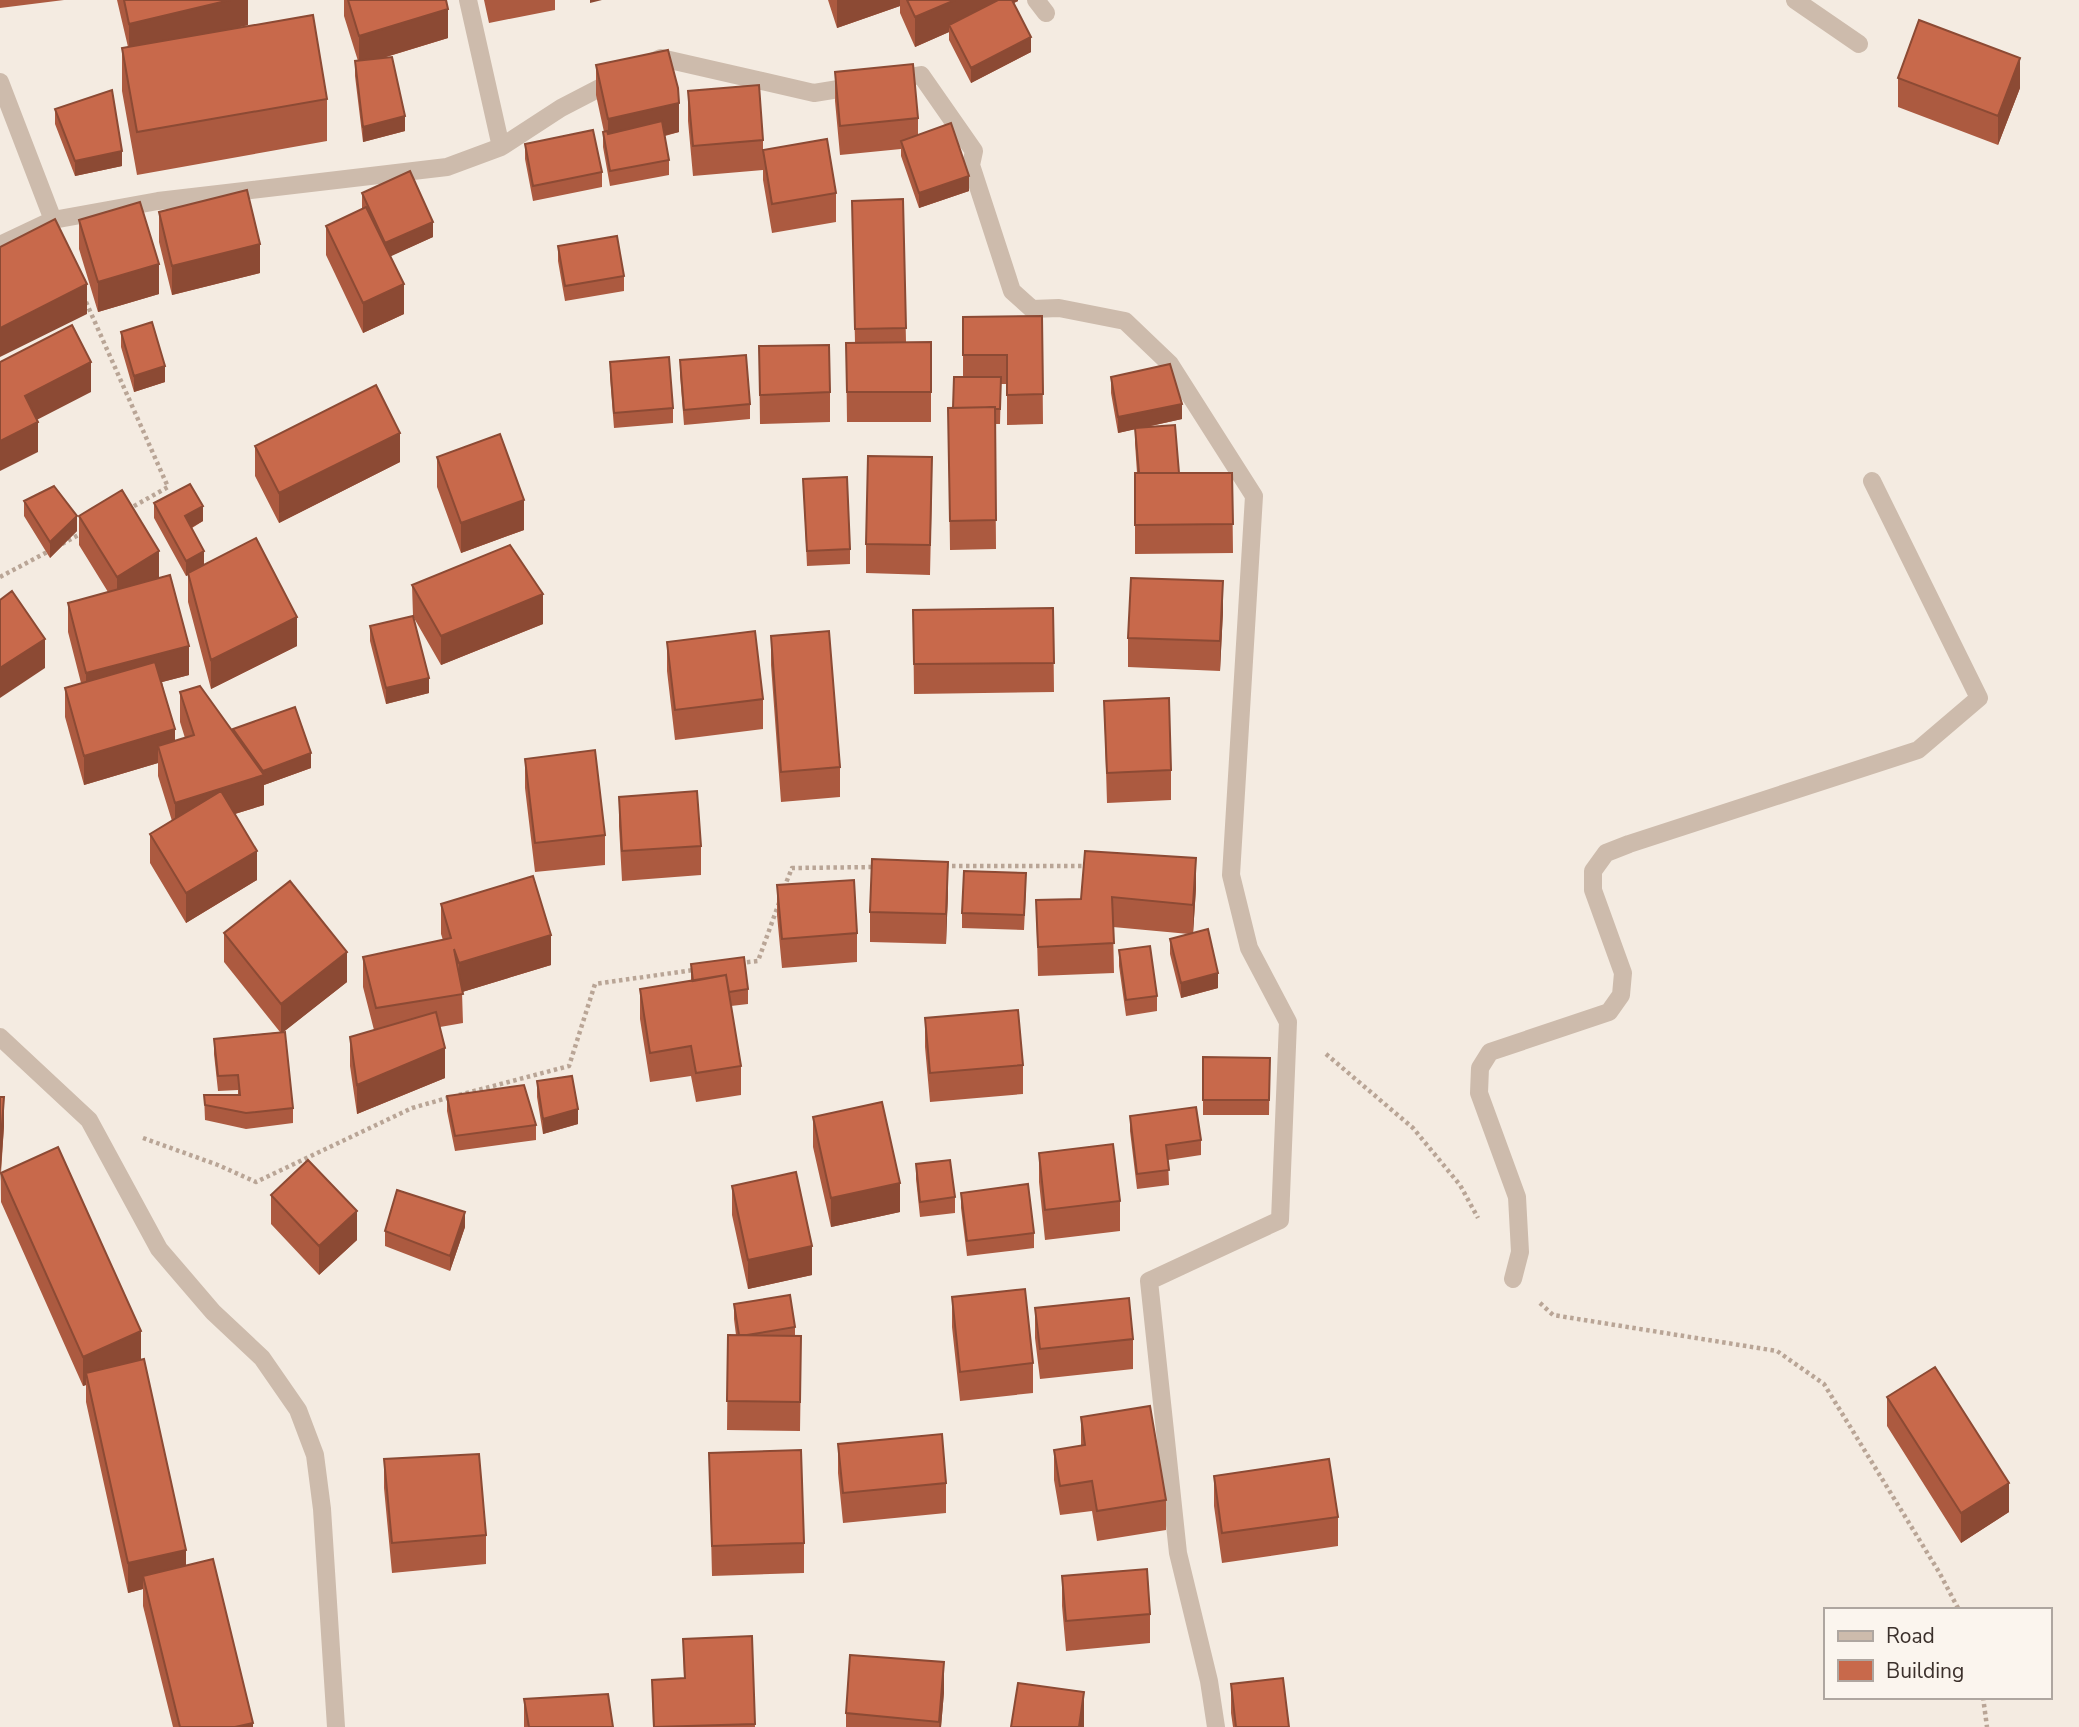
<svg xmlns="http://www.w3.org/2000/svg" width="2079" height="1727" font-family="'Nunito Sans',sans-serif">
  <rect width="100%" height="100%" fill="#f4ebe1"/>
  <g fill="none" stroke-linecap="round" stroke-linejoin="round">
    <path stroke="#b9a596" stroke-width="4.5" stroke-dasharray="3.5 3.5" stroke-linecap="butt" d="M86,302L168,487L127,510
      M62,544L82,533
      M0,577L51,550
      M945,866H1087
      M784,888L792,868L877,867
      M740,963L758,961L779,903
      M1326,1054L1413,1128L1460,1185L1478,1218
      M459,1095L569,1066L595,984L693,970
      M143,1138L218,1165L256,1182L412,1108L451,1097
      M1540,1303L1553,1315L1777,1351L1824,1384L1939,1572L1959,1610
      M1983,1697L1987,1727"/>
    <path stroke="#cdbbac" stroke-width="18" d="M1036,0L1046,13
      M1795,0L1859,44
      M650,63L661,58L814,93L857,86
      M892,80L921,75L974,151L971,165L1012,291L1032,309L1059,308L1125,321L1170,364L1254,496L1231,875L1249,948L1288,1022L1280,1220L1149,1281L1178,1553L1209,1681L1216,1727
      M0,82L53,220
      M501,147L561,108L615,80
      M0,245L53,220L158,201L447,167L501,147L468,0
      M0,1037L89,1120L159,1249L213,1312L262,1358L298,1410L315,1455L322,1509L336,1727
      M1513,1279L1520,1252L1517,1197L1479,1093L1480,1068L1490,1052L1609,1012L1621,995L1623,973L1593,890V871L1606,853L1629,844L1918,750L1979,698L1872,481"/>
  </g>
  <path fill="#ac5a40" d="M0,0H64L0,8Z
    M117,0H248V25L233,29L327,99V141L137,175L122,91V48L128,47Z
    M344,0H446L448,38L383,58L405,131L363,142L355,76V61H358L344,16Z
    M484,0H555V10L489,23Z
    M828,0H1018V1L1014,3L1031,52L971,83L949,40V32L915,47L900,13V6L837,28Z
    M596,65L679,132L665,136L669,160V175L610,186L603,147V132H604L596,95Z
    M835,72L918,118V135L969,191L919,208L901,156V149L840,155L835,101Z
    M1898,78L2020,88L1998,145L1898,107Z
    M688,91L763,140V150L836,193V222L772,233L763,180V170L693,176L688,121Z
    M55,109L122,166L75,176L55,124Z
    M525,144L602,172V187L533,201L525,159Z
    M362,193L433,237L390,256L404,314L363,333L326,255V226L362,209Z
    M903,199L906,342H931V422H847L846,343H855L852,201Z
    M159,212L260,273L172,295L159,242Z
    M79,220L159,294L98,312L79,249Z
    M558,246L624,276V291L565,301L558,261Z
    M1042,316L1043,424L1007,425V384H1001L1000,424H995L996,549L950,550L948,408H953L963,377V317Z
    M121,332L165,382L134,392L121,347Z
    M759,346L830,392V422L760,424Z
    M680,360L750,404V419L684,425L680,375Z
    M610,362L673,408V423L614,428L610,377Z
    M1111,377L1182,419L1142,428L1179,473H1232L1233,553L1135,554V473H1137L1135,443V429L1118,433L1111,393Z
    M255,446L400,462L279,523L255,476Z
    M437,457L524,530L461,553L437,487Z
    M803,479L850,549V564L807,566Z
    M932,486L930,575L866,573V544Z
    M24,501L77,531L50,558L24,516Z
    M154,503L203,521L192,528L204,564L297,646L211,689L188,602V575L186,576L154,518Z
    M79,516L159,578L189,675L162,682L175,741L185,738L180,722V692L233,731L311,768L264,785V805L235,814L257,880L186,923L150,863V834L172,821L158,776V763L84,785L65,717V688L81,683L68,632V603L108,592L79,545Z
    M412,585L543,624L441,665L414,618L429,693L386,704L370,641V626L413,616Z
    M1053,608L1054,692L914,694L913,610Z
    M1223,611L1220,671L1128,667V638Z
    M771,636L840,767V797L781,802L771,665Z
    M667,642L763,699V729L675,740L667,671Z
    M1104,701L1171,770V800L1107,803Z
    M525,759L605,835V865L535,872L525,788Z
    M619,797L701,846V875L622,881L619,826Z
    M777,885L857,933V962L782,968L777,915Z
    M1196,888L1193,933L1218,988L1181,998L1170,954V939L1189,934L1113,927L1114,973L1038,976L1036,900L1081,899Z
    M1026,889L1024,930L962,928V913Z
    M948,891L946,944L870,942V912Z
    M441,904L551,965L462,992L463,1023L440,1027L445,1078L357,1114L350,1066V1037L374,1030L363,987V957L443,940L441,934Z
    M224,933L347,982L283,1032L293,1108V1123L246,1129L205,1120L204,1095H238V1090L218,1091L214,1054V1039L280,1032L224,962Z
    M1119,950L1157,996V1011L1126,1016L1119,966Z
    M691,964L748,989V1004L731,1006L741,1066V1095L696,1102L691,1076L650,1082L640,1019V989L691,981Z
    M925,1018L1023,1065V1094L930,1102L925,1047Z
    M1203,1057L1270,1058L1269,1115H1203Z
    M537,1081L578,1124L543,1134L537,1097Z
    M447,1096L536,1125V1140L455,1151L447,1111Z
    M0,1097L4,1126L1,1173L141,1360L186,1566L253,1727H173L143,1606V1589L128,1593L86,1402V1385L83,1386L1,1202Z
    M1130,1116L1201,1140V1155L1168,1160L1169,1185L1137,1189L1130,1131Z
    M813,1117L900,1212L831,1227L813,1147Z
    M1039,1153L1120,1201V1231L1045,1240L1039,1182Z
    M916,1164L955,1197V1213L920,1217L916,1179Z
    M732,1186L812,1275L748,1289L732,1215Z
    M961,1193L1034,1233V1248L967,1256L961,1208Z
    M271,1195L357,1240L319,1275L271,1224Z
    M465,1227L450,1271L385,1246V1231Z
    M952,1297L1033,1363V1393L960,1401L952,1327Z
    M734,1304L795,1327V1336L801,1365L800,1431L727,1430L728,1335H736L734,1319Z
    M1035,1308L1133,1339V1369L1040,1379L1035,1338Z
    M1887,1397L2009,1512L1961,1543L1887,1426Z
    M1081,1417L1166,1500V1530L1097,1541L1092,1511L1060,1515L1054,1480V1450L1081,1446Z
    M838,1444L946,1483V1513L843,1523L838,1473Z
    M709,1453L804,1543V1573L712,1576Z
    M384,1459L486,1535V1564L392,1573L384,1488Z
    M1214,1476L1338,1517V1546L1222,1563L1214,1506Z
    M1062,1576L1150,1614V1643L1066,1651L1062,1606Z
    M752,1636L755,1727H653L652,1680L684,1679L683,1639Z
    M1231,1684L1289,1727H1233L1231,1713Z
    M944,1692L941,1727H846V1713Z
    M524,1699L613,1727H524Z"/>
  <path fill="#8c4a34" d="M230,0H248V25L129,53V24Z
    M590,0H602L590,3Z
    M837,0H900V6L837,28Z
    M955,0H1018V1L952,31L949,25V32L915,47V17Z
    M448,9V38L359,65V36Z
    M1031,37V52L971,83V68Z
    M2020,58V88L1998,145V116Z
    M679,103V132L608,149V119Z
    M405,116V131L363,142V127Z
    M122,151V166L75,176V161Z
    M969,176V191L919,208V193Z
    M433,222V237L385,259V243Z
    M260,244V273L172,295V266Z
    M159,264V294L98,312V282Z
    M87,284V314L0,357V328Z
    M404,284V314L363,333V303Z
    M91,362V392L25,426V396Z
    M165,366V382L134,392V376Z
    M1182,404V419L1118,433V417Z
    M38,422V452L0,471V441Z
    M400,433V462L279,523V493Z
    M524,500V530L461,553V523Z
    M203,506V521L185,531V516Z
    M77,516V531L50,558V542Z
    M159,551V581L117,606V577Z
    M204,551V566L186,576V561Z
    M1223,581V611L1220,671V641Z
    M543,594V624L441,665V636Z
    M297,617V646L211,689V660Z
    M45,639V668L0,698V668Z
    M189,646V675L86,702V673Z
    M429,678V693L386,704V688Z
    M175,729V758L158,746V763L84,785V756Z
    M311,753V768L264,785V805L175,832V803L263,775V771Z
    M257,851V880L186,923V893Z
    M1196,858V888L1193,934V905Z
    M948,862V891L946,944V914Z
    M551,935V965L459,993V963Z
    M347,952V982L281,1034V1004Z
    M1218,973V988L1181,998V983Z
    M445,1048V1078L357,1114V1085Z
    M4,1097V1126L0,1181V1152Z
    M578,1109V1124L543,1134V1119Z
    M900,1183V1212L831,1227V1198Z
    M357,1211V1240L319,1275V1246Z
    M465,1212V1227L450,1271V1256Z
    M812,1246V1275L748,1289V1260Z
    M141,1331V1361L86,1373V1385L83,1386V1357Z
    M2009,1483V1512L1961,1543V1513Z
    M186,1550V1580L143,1576V1589L128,1593V1563Z
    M944,1662V1692L941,1727H939Z
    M1084,1692V1727H1079Z
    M253,1723V1727H235Z"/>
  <path fill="#c8694b" stroke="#8c4a34" stroke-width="2" d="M124,0H230L129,24Z
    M348,0H446L448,9L359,36Z
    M907,0H955L915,17Z
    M998,0H1012L1031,37L971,68L949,25Z
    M313,15L327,99L137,132L122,48Z
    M1919,20L2020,58L1998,116L1898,78Z
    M668,50L678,88L679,103L608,119L596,65Z
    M392,57L405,116L363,127L355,61Z
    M913,64L918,118L840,126L835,72Z
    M759,85L763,140L693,146L688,91Z
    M112,90L122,151L75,161L55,109Z
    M662,121L669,160L610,171L603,132L607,131L608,134Z
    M951,123L969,176L919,193L901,141Z
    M593,130L602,172L533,186L525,144Z
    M827,139L836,193L772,204L763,150Z
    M410,171L433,222L385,243L362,193Z
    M247,190L260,244L172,266L159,212Z
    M903,199L906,328L855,329L852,201Z
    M140,202L159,264L98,282L79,220Z
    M366,207L404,284L363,303L326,226Z
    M55,219L87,284L0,328V247Z
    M617,236L624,276L565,286L558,246Z
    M1042,316L1043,394L1007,395V355H963V317Z
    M152,322L165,366L134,376L121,332Z
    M72,325L91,362L25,396L38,422L0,441V362Z
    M931,342V392H847L846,343Z
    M829,345L830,392L760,395L759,346Z
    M746,355L750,404L684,410L680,360Z
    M669,357L673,408L614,413L610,362Z
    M1170,364L1182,404L1118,417L1111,377Z
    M954,377H1001L1000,409H995V407L953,408Z
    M376,385L400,433L279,493L255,446Z
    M995,407L996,520L950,521L948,408Z
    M1175,425L1179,473H1139L1135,428Z
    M500,434L524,500L461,523L437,457Z
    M868,456L932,457L930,545L866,544Z
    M1135,473H1232L1233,524L1135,525Z
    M847,477L850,549L807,551L803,479Z
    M190,484L203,506L185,516L204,551L186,561L154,503Z
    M54,486L77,516L50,542L24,501Z
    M122,490L159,551L117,577L79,516Z
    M256,538L297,617L211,660L188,573Z
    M510,545L543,594L441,636L412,585Z
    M170,575L189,646L86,673L68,603Z
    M1131,578L1223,581L1220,641L1128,638Z
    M12,591L45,639L0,668V600Z
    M1053,608L1054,663L914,664L913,610Z
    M413,616L429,678L386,688L370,626Z
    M755,631L763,699L675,710L667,642Z
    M829,631L840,767L781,772L771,636Z
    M155,662L175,729L84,756L65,688Z
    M200,686L264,775L175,803L158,746L194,735L180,692Z
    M1169,698L1171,770L1107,773L1104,701Z
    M295,707L311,753L263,771L233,729Z
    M595,750L605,835L535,843L525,759Z
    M221,791L257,851L186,893L150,834Z
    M697,791L701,846L622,851L619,797Z
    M1085,851L1196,858L1193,905L1112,897L1114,943L1038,947L1036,900L1081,899Z
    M872,859L948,862L946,914L870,912Z
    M964,871L1026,873L1024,915L962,913Z
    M533,876L551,935L459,963L454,949L463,994L376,1008L363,957L451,938L441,904Z
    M854,880L857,933L782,939L777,885Z
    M290,881L347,952L281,1004L224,933Z
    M1208,929L1218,973L1181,983L1170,939Z
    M1150,946L1157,996L1126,1000L1119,950Z
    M744,957L748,989L729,992L726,975L693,981L691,964Z
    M726,975L741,1066L696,1073L691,1046L650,1053L640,989Z
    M1018,1010L1023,1065L930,1073L925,1018Z
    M436,1012L445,1048L357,1085L350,1037Z
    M285,1032L293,1108L246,1113L205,1105L204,1095H240L238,1075L218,1076L214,1039Z
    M1203,1057L1270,1058L1269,1100H1203Z
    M572,1076L578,1109L543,1119L537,1081Z
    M524,1085L536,1125L455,1136L447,1096Z
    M0,1097H4L0,1152Z
    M882,1102L900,1183L831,1198L813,1117Z
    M1196,1107L1201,1140L1166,1145L1169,1170L1137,1174L1130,1116Z
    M1113,1144L1120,1201L1045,1210L1039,1153Z
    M58,1147L141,1331L83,1357L1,1173Z
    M308,1160L357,1211L319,1246L271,1195Z
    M950,1160L955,1197L920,1202L916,1164Z
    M796,1172L812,1246L748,1260L732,1186Z
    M1028,1184L1034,1233L967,1241L961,1193Z
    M397,1190L465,1212L450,1256L385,1231Z
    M1025,1289L1033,1363L960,1372L952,1297Z
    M790,1295L795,1327L747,1335H739L734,1304Z
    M1129,1298L1133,1339L1040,1349L1035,1308Z
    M728,1335L801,1336L800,1402L727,1401Z
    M144,1359L186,1550L128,1563L86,1373Z
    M1935,1367L2009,1483L1961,1513L1887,1397Z
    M1150,1406L1166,1500L1097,1511L1092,1481L1060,1486L1054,1450L1085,1445L1081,1417Z
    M942,1434L946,1483L843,1493L838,1444Z
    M801,1450L804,1543L712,1546L709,1453Z
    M479,1454L486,1535L392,1543L384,1459Z
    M1329,1459L1338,1517L1222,1533L1214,1476Z
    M213,1559L253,1723L235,1727H180L143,1576Z
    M1147,1569L1150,1614L1066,1621L1062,1576Z
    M752,1636L755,1724L654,1727L652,1680L685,1678L683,1639Z
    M850,1655L944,1662L939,1722L846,1713Z
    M1283,1678L1289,1727H1236L1231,1684Z
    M1018,1683L1084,1692L1079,1727H1011Z
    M608,1694L613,1727H529L524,1699Z"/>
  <rect x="1824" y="1608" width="228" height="91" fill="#fbf5ee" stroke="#aea6a0" stroke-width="2"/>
  <rect x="1838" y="1631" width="35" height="10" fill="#cdbbac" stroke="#aea6a0" stroke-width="2"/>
  <text x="1886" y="1643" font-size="21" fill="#3b302b">Road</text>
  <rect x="1838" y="1660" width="35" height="21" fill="#c8694b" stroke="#aea6a0" stroke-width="2"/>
  <text x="1886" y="1678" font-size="21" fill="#3b302b">Building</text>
</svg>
